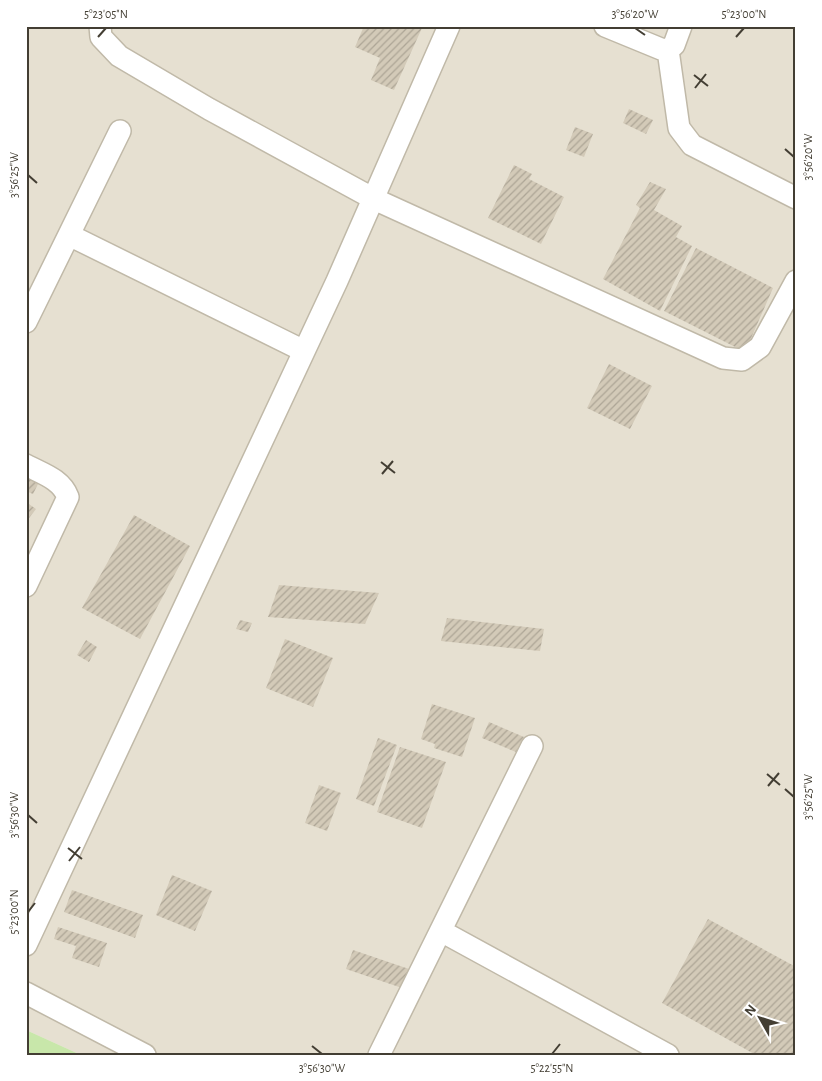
<svg xmlns="http://www.w3.org/2000/svg" width="822" height="1081" font-family="'Alegreya Sans',sans-serif">
  <defs>
    <pattern id="building-hatch" width="6" height="6" patternUnits="userSpaceOnUse" patternTransform="scale(1.25)"><rect width="6" height="6" fill="#d3cab8"/><path d="M-1 1l2-2M0 6l6-6M5 7l2-2" fill="none" stroke="#ada596"/></pattern>
  </defs>
  <rect width="100%" height="100%" fill="#f2eee3"/>
  <path fill="#e6e0d1" d="M26,26H796V1055H81L26,1030Z"/>
  <path fill="#c8e7aa" d="M26,1030L81,1055H26Z"/>
  <path fill="url(#building-hatch)" d="M364,26H418L422,28L394,90L371,80L380,58L355,47Z
    M629,109L653,120L646,134L623,123Z
    M575,127L593,134L584,157L566,150Z
    M514,165L532,174L529,179L564,197L541,244L488,218Z
    M650,182L666,189L654,210L682,226L676,237L692,246L660,311L603,279L640,208L636,205Z
    M696,248L773,288L745,352L664,311Z
    M609,364L652,386L630,429L587,408Z
    M26,474L40,480L33,494L26,491Z
    M26,502L36,509L26,522Z
    M134,515L190,546L140,639L82,608Z
    M279,585L379,593L365,624L268,617Z
    M447,618L544,629L540,651L441,641Z
    M240,620L252,623L248,632L236,629Z
    M285,639L333,658L313,707L266,688Z
    M86,640L97,647L89,662L77,655Z
    M432,704L475,718L462,757L434,748L435,744L421,739Z
    M489,722L524,737L516,752L482,738Z
    M378,738L397,745L374,806L356,799Z
    M400,747L446,762L422,828L377,812Z
    M319,785L341,793L327,831L305,823Z
    M172,875L212,891L195,931L156,915Z
    M72,890L143,915L135,938L64,912Z
    M708,919L796,967V1055H756L662,1003Z
    M58,927L107,943L99,967L72,958L76,946L54,939Z
    M353,950L409,969L402,988L346,969Z"/>
  <g fill="none" stroke-linecap="round" stroke-linejoin="round">
    <g stroke="#c0b9a8" stroke-width="24">
      <path id="street" d="M100,26L101,37L119,56L209,109L374,199L723,358L742,360L760,347L796,281
        M605,26L661,49L668,50L674,45L681,26
        M668,50L679,128L692,145L796,198
        M69,235L304,351
        M26,322L120,131
        M26,465C43,474 61,479 68,497L26,586
        M441,931L668,1055
        M26,945L337,281L449,26
        M26,993L145,1055
        M379,1055L532,746"/>
    </g>
    <use href="#street" stroke="#fff" stroke-width="21"/>
  </g>
  <path fill="none" stroke="#433e33" stroke-width="2" d="M635,28L645,35M98,37L106,28M736,37L744,28M694,75L708,86M695,88L706,74M785,149L794,157M28,175L37,183M381,462L395,473M382,474L393,461M767,774L780,785M768,786L779,773M785,789L794,797M28,815L37,823M68,848L82,859M69,861L80,847M28,912L35,903M312,1046L322,1054M552,1054L560,1044"/>
  <rect width="822" height="1081" fill="none" stroke="#ffffff" stroke-width="55"/>
  <g transform="translate(760 1018) rotate(309)" stroke="#ffffff" stroke-width="4" paint-order="stroke">
  <path d="M0-4L9 19L0 12L-9 19Z" fill="#433e33"/>
  <text y="-8" font-size="14" font-weight="bold" text-anchor="middle" fill="#433e33">N</text>
  </g>
  <rect x="28" y="28" width="766" height="1026" fill="none" stroke="#433e33" stroke-width="2"/>
  <g font-size="12" text-anchor="middle" fill="#433e33">
    <text x="106" y="18">5°23'05"N</text>
    <text x="635" y="18">3°56'20"W</text>
    <text x="744" y="18">5°23'00"N</text>
    <text transform="translate(808 157) rotate(-90)" y="4">3°56'20"W</text>
    <text transform="translate(14 175) rotate(-90)" y="4">3°56'25"W</text>
    <text transform="translate(808 797) rotate(-90)" y="4">3°56'25"W</text>
    <text transform="translate(14 815) rotate(-90)" y="4">3°56'30"W</text>
    <text transform="translate(14 912) rotate(-90)" y="4">5°23'00"N</text>
    <text x="322" y="1072">3°56'30"W</text>
    <text x="552" y="1072">5°22'55"N</text>
  </g>
</svg>
